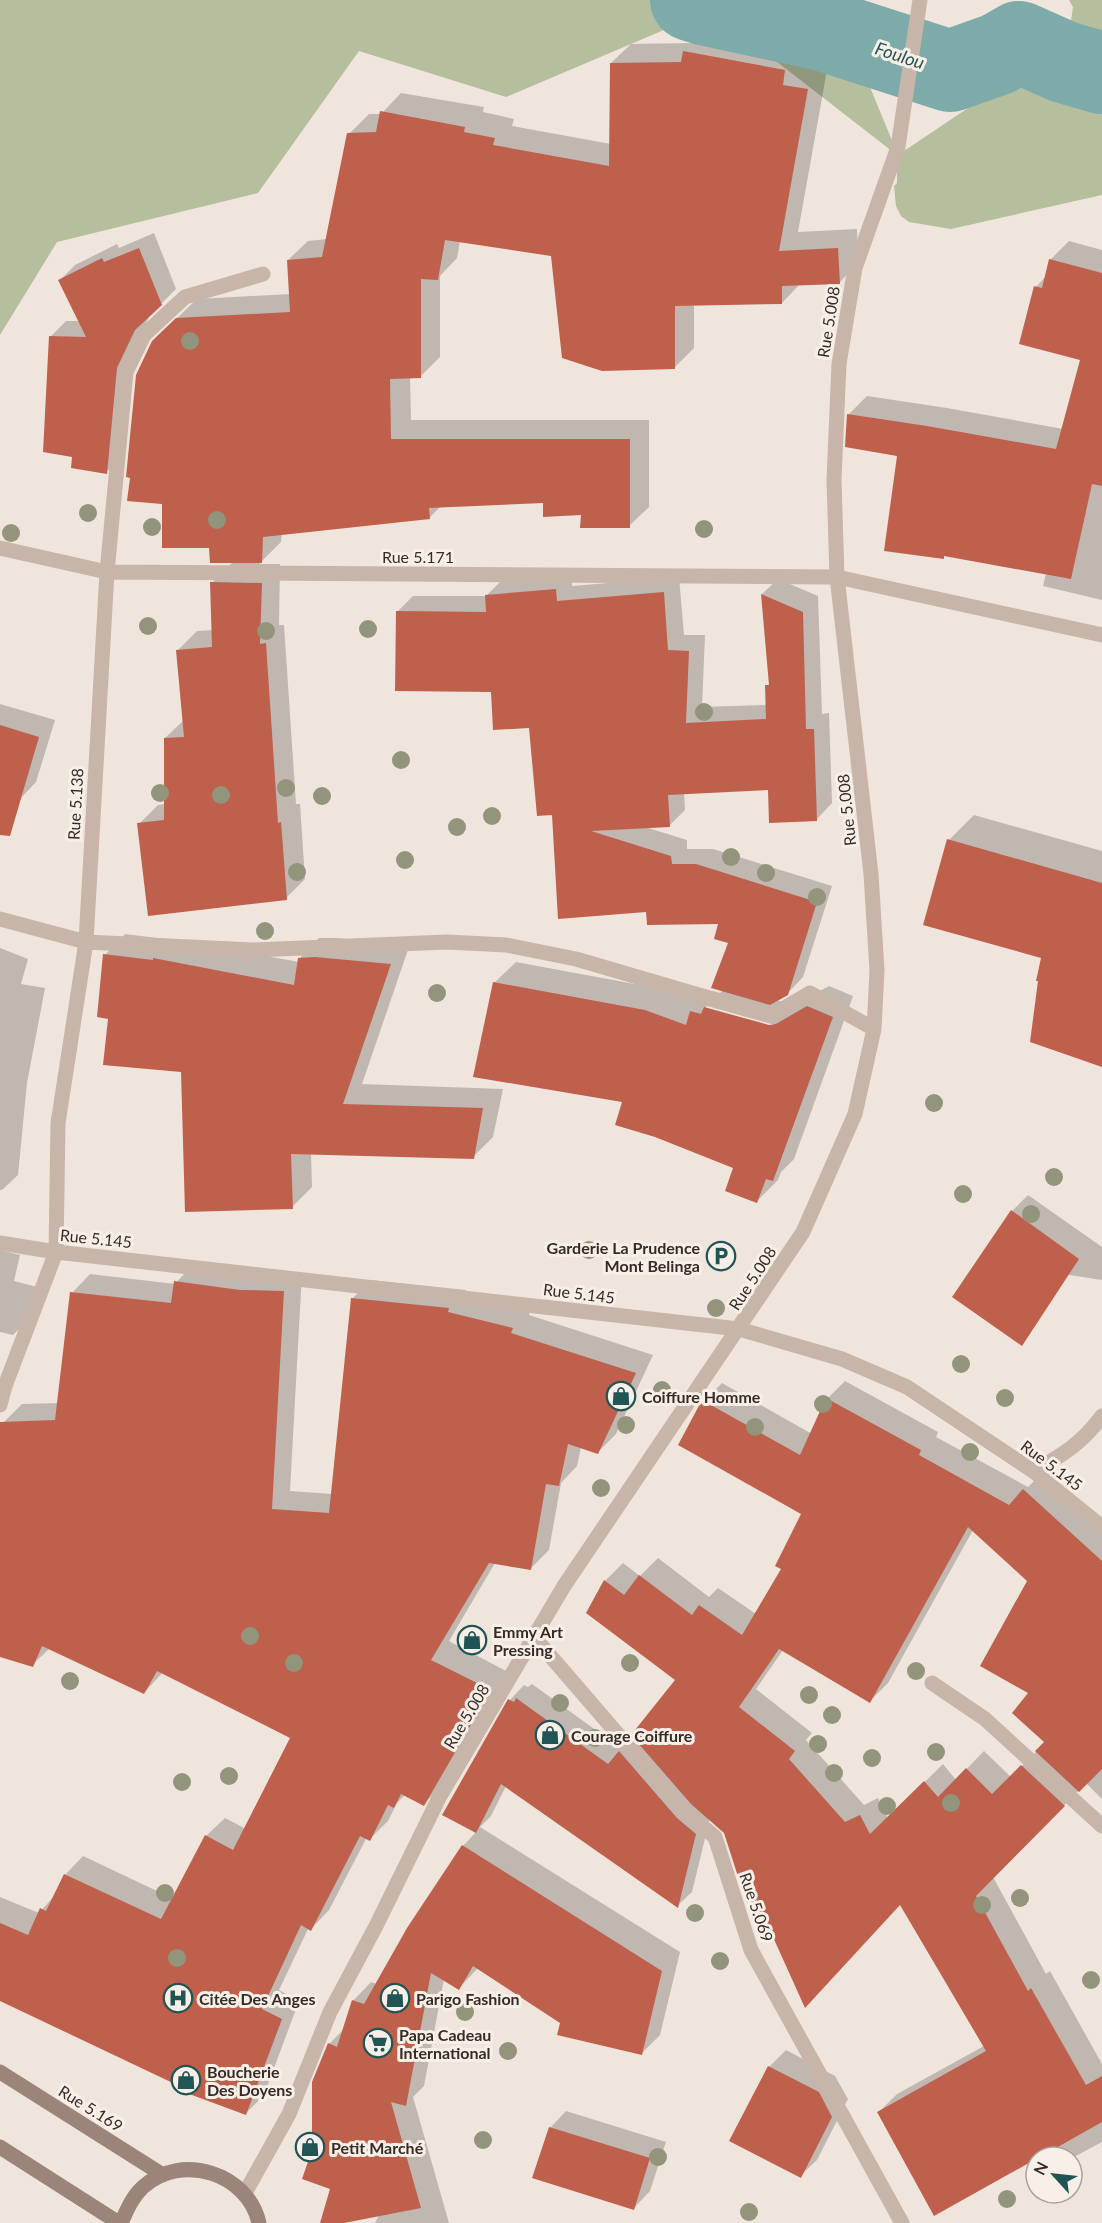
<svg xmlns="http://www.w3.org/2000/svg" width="1102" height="2223" font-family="Lato,sans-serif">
  <rect width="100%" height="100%" fill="#f0e5dc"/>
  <path fill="#b5be9d" d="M0,0H834L898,155L1068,41L1073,7L1069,0H1102V195L951,229L909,222L901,216L896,206L894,186L897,183V155L763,51L678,24L506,97L359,51L258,193L57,242L0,335Z"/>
  <path fill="#0003" fill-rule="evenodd" d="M704,32L804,51L801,66L827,70L798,232L857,229L858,263L839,283L800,284L782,303L694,304V348L675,367L552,254L460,241L457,258L440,276V357L421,376L410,377L411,420H649V507L629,526L544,501L441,506L430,517L282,533L281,542L259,564H280L279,625H284L296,804H300L305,879L286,898L139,824L158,805L165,804V738L184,720L178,650L197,631L213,630L212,583L233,562L174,321L197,299L290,294L288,260L308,241L327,239L349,134L369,114H381L401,93L484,107L483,112L514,119L512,126L611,144V63L631,44L693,43Z
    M154,233L176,289L150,315L132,351L121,457L106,472L74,455L51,336L66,321H80L60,280L75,265L117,244L119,248Z
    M1069,241L1102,250V600L1043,586L1046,573L945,555L943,557L898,455L848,415L867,396L947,408L1063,429L1082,359L1036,287L1046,276L1050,260Z
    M572,574V586L679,577L684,635H705L702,707L767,705V686L770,683L762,594L778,579L818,596L822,714L829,713L832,803L817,819L770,789L684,793L685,810L669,826L645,827L687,840V849H713L832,886L803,977L787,994L776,1000L794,1005L829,986L853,996L794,1159L781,1172L778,1180L757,1201L735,1167L624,1101L494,983L516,962L667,990L701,1002L713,991L720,993L723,990L730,942L720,923L647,911L553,813L530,727L492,690L397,612L413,596H486L502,580ZM707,1006L779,1026V1029L705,1008Z
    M0,704L55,720L36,782L20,799L0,793Z
    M974,815L1102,851V1065L1042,957L949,840Z
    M125,934L173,940L175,939L299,962V959L319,938H336L410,944L362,1084L503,1089L493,1137L473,1157L311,1153L312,1187L292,1207L182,1071L109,1017L105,955Z
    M0,948L28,959L21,984L45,988L27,1083L18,1175L2,1190H0Z
    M1028,1195L1102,1247V1280L978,1261L1012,1211Z
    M0,1250L20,1255L14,1281L41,1288L31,1317L13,1335L0,1332Z
    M194,1263L302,1273L290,1491L332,1494L353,1298L371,1280L466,1290V1294L530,1310L529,1315L653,1355L616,1434L597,1453L581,1447L577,1466L561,1483L549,1550L530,1569L495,1563L449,1641L508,1672L442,1786L424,1804L405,1795L397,1803L388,1821L370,1839L367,1837L329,1910L311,1929L309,1927L279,1990L299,2001L264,2095L246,2113L177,2083L0,1990V1897L39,1913L55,1895L65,1875L83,1856L174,1899L206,1836L225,1818L246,1829L292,1738L163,1672L144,1693L50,1648L32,1665L0,1655V1440L3,1423L22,1404L59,1403L72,1293L90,1274L175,1284Z
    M845,1381L938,1432L936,1437L1028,1487L1042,1473L1102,1527V1799L1086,1783L993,1877L1046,1974L1050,1971L1102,2064V2142L1072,2158L1041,2157L1040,2155L1036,2157L879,2112L897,2094L984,2046L901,1903L723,1829L710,1818L692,1892L677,1906L506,1786L491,1816L480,1827L680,1952L660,2035L641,2054L562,2022L478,1968L459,1988L444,1979L424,2086L413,2097L449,2223H375L379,2215L337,2223H322L331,2188L314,2151V2082L329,2044L344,2029L353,2001L371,1982L377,1984L463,1846L477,1831L444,1814L510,1700L524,1685L528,1687L532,1684L622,1749L635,1737L677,1680L605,1581L623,1563L640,1576L658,1558L709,1597L718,1588L756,1614L783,1569L803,1514L704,1401L722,1383L812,1434L827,1399ZM973,1530L1029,1581L1030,1693L1046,1742L1011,1777L984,1751L956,1780L943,1764L888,1818L878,1798L864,1805L806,1740L812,1733L756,1689L783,1650L870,1701L888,1683Z
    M786,2050L835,2076L848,2099L817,2160L800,2176L769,2067Z
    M566,2111L666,2142L650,2191L634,2208L550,2128Z"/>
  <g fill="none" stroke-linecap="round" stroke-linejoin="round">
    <path stroke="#7dabaa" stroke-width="82" d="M691,0L707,5L823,30L950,71L998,54L1019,42L1064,62L1102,73"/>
  </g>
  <path fill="#be604c" d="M683,51L785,70L783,85L808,89L779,251L838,248L840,284L782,286V304L675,306V369L602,371L562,358L551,256L445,240L438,280L421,279V378L390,379L391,439H630V528H580L581,515L543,517V503L429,508L430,519L263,537L262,563H210L209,548H162V504L127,501L130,478L126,477L136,375L152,341L176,318L290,312L287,260L322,257L347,133L376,132L380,111L465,127L464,132L495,138L493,145L609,166L610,63L681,62Z
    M139,248L162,305L135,330L117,368L107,474L71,468L72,457L43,452L49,336L86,337L58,280L102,258L104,262Z
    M1049,259L1102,273V486L1092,484L1071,579L944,556V559L884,551L897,456L845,447L847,414L927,426L1056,449L1080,360L1019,344L1034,286L1042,288Z
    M210,582L262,583L260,644L266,643L278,823L281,822L287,900L148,916L137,823L164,820V738L184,737L176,650L212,647Z
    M556,589L557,601L664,592L668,650L689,651L686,723L766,719L765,685H769L761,594L803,612L806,729H814L817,821L769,823L768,790L668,795L670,827L591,831L671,856L672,864H696L817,902L788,995L770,1005L711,988L728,943L714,939L718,924L647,925L646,912L558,919L552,815L537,816L529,728L493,730L491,692L395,691L396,611L486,612L485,595Z
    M0,725L39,737L10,836L0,835Z
    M947,839L1102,883V1067L1030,1042L1038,981H1036L1041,958L923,925Z
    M103,954L153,960V958L294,985L298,958L315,957L391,964L343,1104L483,1108L474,1159L291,1154L293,1209L185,1212L181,1072L103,1065L108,1019L97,1017Z
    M493,982L645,1010L686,1025L690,1011L701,1014L704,1007L769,1025L776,1024L807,1006L833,1017L773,1181L766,1179L757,1203L725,1191L733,1168L655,1137L615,1125L622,1102L473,1077Z
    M1011,1210L1079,1259L1022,1346L952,1297Z
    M174,1281L240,1290L284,1291L272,1509L329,1513L351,1298L449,1308L448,1312L513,1328L511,1333L636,1373L598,1454L568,1444L559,1486L546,1484L531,1570L489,1563L431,1660L491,1690L424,1806L401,1794L394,1808L388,1805L370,1841L360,1836L311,1931L301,1925L262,2009L282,2019L246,2115L173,2088L175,2084L0,2001V1923L28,1935L40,1908L46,1911L64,1874L161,1919L205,1835L233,1850L290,1738L157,1671L144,1694L42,1646L33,1667L0,1657V1422L55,1420L70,1292L171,1303Z
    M826,1398L921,1450L919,1455L1009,1505L1023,1489L1102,1561V1769L1079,1792L1035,1751L1044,1742L1012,1713L1028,1693L980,1666L1027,1581L968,1527L870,1703L779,1649L739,1707L795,1751L789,1759L845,1822L860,1815L870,1834L924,1781L938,1797L966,1768L992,1794L1021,1765L1065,1806L976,1896L1028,1991L1031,1988L1086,2085L1102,2076V2122L1040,2157H1036V2159L934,2216L877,2112L986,2051L900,1905L805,2008L768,1926L743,1892L724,1833L691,1804L631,1735L675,1680L586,1613L604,1580L624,1595L639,1575L692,1615L699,1605L742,1635L781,1569L775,1566L801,1514L678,1445L702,1400L800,1455Z
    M516,1698L608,1764L619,1751L677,1818L696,1834L678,1908L501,1784L476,1833L442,1815L508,1699L514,1702Z
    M462,1845L662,1971L642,2055L557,2035L560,2023L473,1966L459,1990L431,1973L406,2106L391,2102L421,2208L344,2223H320L330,2189L302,2179L312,2150V2082L328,2043L337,2047L352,2000L364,2004L407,1928Z
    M768,2066L819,2092L832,2117L801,2178L729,2141Z
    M549,2127L650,2158L634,2210L532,2178Z"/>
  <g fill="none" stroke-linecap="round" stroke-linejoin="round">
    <path stroke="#c7b5a9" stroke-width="15" d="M0,548L107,572L837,577L1102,635
      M0,919L86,942L253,950L447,942L506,945L576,959L771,1016L810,993L874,1029
      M0,1243L56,1252L739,1329L842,1359L907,1387L1033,1471L1102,1527
      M0,1405L5,1386L56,1252L58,1123L86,942L107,572L126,372L144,335L185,297L263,274
      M1033,1471C1062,1456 1082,1443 1102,1416
      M534,1637L684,1811L715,1837L751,1950L902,2223
      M932,1683L985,1719L1102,1826
      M245,2193L289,2114L330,2012L376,1926L440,1796L564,1586L803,1232L855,1114L874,1029L877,970L871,874L837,577L834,480L839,364L855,268L898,147L920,0"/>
    <path stroke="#9b847a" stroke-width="15" d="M0,2072L163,2175
      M0,2147L119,2223
      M121,2223C127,2210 132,2197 143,2187C181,2152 248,2173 259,2223"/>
  </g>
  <g fill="#93947c">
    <circle cx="190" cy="341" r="9"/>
    <circle cx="88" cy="513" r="9"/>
    <circle cx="217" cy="520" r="9"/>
    <circle cx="152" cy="527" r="9"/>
    <circle cx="704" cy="529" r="9"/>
    <circle cx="11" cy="533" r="9"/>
    <circle cx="148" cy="626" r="9"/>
    <circle cx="368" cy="629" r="9"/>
    <circle cx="266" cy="631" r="9"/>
    <circle cx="704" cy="712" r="9"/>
    <circle cx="401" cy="760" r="9"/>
    <circle cx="286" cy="788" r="9"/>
    <circle cx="160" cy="793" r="9"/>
    <circle cx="221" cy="795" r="9"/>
    <circle cx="322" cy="796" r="9"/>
    <circle cx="492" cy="816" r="9"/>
    <circle cx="457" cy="827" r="9"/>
    <circle cx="731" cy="857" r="9"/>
    <circle cx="405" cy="860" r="9"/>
    <circle cx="297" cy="872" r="9"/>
    <circle cx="766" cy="873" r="9"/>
    <circle cx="817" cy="897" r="9"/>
    <circle cx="265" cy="931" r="9"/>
    <circle cx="437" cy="993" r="9"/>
    <circle cx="934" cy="1103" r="9"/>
    <circle cx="1054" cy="1177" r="9"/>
    <circle cx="963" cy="1194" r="9"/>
    <circle cx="1031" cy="1214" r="9"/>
    <circle cx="589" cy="1250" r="9"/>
    <circle cx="716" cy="1308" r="9"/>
    <circle cx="961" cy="1364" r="9"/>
    <circle cx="662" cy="1390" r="9"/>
    <circle cx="1005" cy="1398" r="9"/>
    <circle cx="823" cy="1404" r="9"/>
    <circle cx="626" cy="1425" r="9"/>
    <circle cx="755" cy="1427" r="9"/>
    <circle cx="970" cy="1452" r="9"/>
    <circle cx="601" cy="1488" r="9"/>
    <circle cx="250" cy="1636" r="9"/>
    <circle cx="294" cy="1663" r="9"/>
    <circle cx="630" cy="1663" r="9"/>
    <circle cx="916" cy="1671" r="9"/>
    <circle cx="70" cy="1681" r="9"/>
    <circle cx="809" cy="1695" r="9"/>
    <circle cx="560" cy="1703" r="9"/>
    <circle cx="832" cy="1715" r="9"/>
    <circle cx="595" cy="1738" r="9"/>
    <circle cx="818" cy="1744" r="9"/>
    <circle cx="936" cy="1752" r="9"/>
    <circle cx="872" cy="1758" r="9"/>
    <circle cx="834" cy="1773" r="9"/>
    <circle cx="229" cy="1776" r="9"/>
    <circle cx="182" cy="1782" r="9"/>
    <circle cx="951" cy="1803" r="9"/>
    <circle cx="887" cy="1806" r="9"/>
    <circle cx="165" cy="1893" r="9"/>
    <circle cx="1020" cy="1898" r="9"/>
    <circle cx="982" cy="1905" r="9"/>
    <circle cx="695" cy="1913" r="9"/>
    <circle cx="177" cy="1958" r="9"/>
    <circle cx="720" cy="1961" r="9"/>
    <circle cx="1091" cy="1980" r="9"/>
    <circle cx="465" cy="2012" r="9"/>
    <circle cx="508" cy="2051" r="9"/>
    <circle cx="483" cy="2140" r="9"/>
    <circle cx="658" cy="2157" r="9"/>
    <circle cx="1007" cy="2199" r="9"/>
    <circle cx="749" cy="2212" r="9"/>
  </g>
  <defs>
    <g id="parking-ring" transform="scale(1.5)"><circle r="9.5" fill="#f8f0e8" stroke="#215454" stroke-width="1.5"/><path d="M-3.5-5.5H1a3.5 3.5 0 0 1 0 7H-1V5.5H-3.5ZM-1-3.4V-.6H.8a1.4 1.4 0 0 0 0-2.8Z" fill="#215454"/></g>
    <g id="shop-ring" transform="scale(1.5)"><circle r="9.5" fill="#f8f0e8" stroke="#215454" stroke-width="1.5"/><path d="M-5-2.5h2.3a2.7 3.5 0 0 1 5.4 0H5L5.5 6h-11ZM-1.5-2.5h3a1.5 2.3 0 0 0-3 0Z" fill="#215454"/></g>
    <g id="hospital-ring" transform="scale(1.5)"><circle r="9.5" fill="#f8f0e8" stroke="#215454" stroke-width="1.5"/><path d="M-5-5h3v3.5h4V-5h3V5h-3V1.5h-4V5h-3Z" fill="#215454"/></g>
    <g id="supermarket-ring" transform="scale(1.5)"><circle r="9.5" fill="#f8f0e8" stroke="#215454" stroke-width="1.5"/><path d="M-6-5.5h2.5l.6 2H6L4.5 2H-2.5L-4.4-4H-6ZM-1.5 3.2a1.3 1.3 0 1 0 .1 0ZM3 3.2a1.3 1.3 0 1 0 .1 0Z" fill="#215454"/></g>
  </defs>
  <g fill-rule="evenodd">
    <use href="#parking-ring" x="721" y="1256"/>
    <use href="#shop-ring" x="621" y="1396"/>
    <use href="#shop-ring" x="472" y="1640"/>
    <use href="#shop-ring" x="550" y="1735"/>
    <use href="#hospital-ring" x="178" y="1998"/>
    <use href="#shop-ring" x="395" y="1998"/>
    <use href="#supermarket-ring" x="378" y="2043"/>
    <use href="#shop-ring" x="186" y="2080"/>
    <use href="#shop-ring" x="310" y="2147"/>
  </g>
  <g text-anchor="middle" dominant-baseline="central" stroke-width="6" stroke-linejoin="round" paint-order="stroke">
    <g font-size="16" fill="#352b28" stroke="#f8f0e8">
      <text transform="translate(828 322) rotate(-81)">Rue 5.008</text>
      <text x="418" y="556">Rue 5.171</text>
      <text transform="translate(75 804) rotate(-87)">Rue 5.138</text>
      <text transform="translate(846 810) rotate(-96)">Rue 5.008</text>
      <text transform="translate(96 1238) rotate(6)">Rue 5.145</text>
      <text transform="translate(752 1278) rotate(-57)">Rue 5.008</text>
      <text transform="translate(579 1293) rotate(7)">Rue 5.145</text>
      <text transform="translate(1052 1465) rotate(37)">Rue 5.145</text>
      <text transform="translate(466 1716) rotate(-59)">Rue 5.008</text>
      <text transform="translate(757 1907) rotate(71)">Rue 5.069</text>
      <text transform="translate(91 2108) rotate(32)">Rue 5.169</text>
    </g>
    <g font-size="16" font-weight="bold" fill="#352b28" stroke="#f8f0e8" text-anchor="start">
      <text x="700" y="1247" text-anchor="end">Garderie La Prudence<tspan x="700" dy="18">Mont Belinga</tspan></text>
      <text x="642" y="1396">Coiffure Homme</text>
      <text x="493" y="1631">Emmy Art<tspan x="493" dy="18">Pressing</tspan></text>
      <text x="571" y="1735">Courage Coiffure</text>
      <text x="199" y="1998">Citée Des Anges</text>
      <text x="416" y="1998">Parigo Fashion</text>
      <text x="399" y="2034">Papa Cadeau<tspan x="399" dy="18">International</tspan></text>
      <text x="207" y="2071">Boucherie<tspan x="207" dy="18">Des Doyens</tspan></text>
      <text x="331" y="2147">Petit Marché</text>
    </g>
    <g font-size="18" font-style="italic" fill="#215454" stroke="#f8f0e8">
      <text transform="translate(900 55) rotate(18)">Foulou</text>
    </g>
  </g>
  <g transform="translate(1054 2175) rotate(297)"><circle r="28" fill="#f8f0e8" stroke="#aaa19b" stroke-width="1.5"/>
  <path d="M0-4.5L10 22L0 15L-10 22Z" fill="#215454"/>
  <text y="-9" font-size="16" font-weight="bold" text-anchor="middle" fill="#352b28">N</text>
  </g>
</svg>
